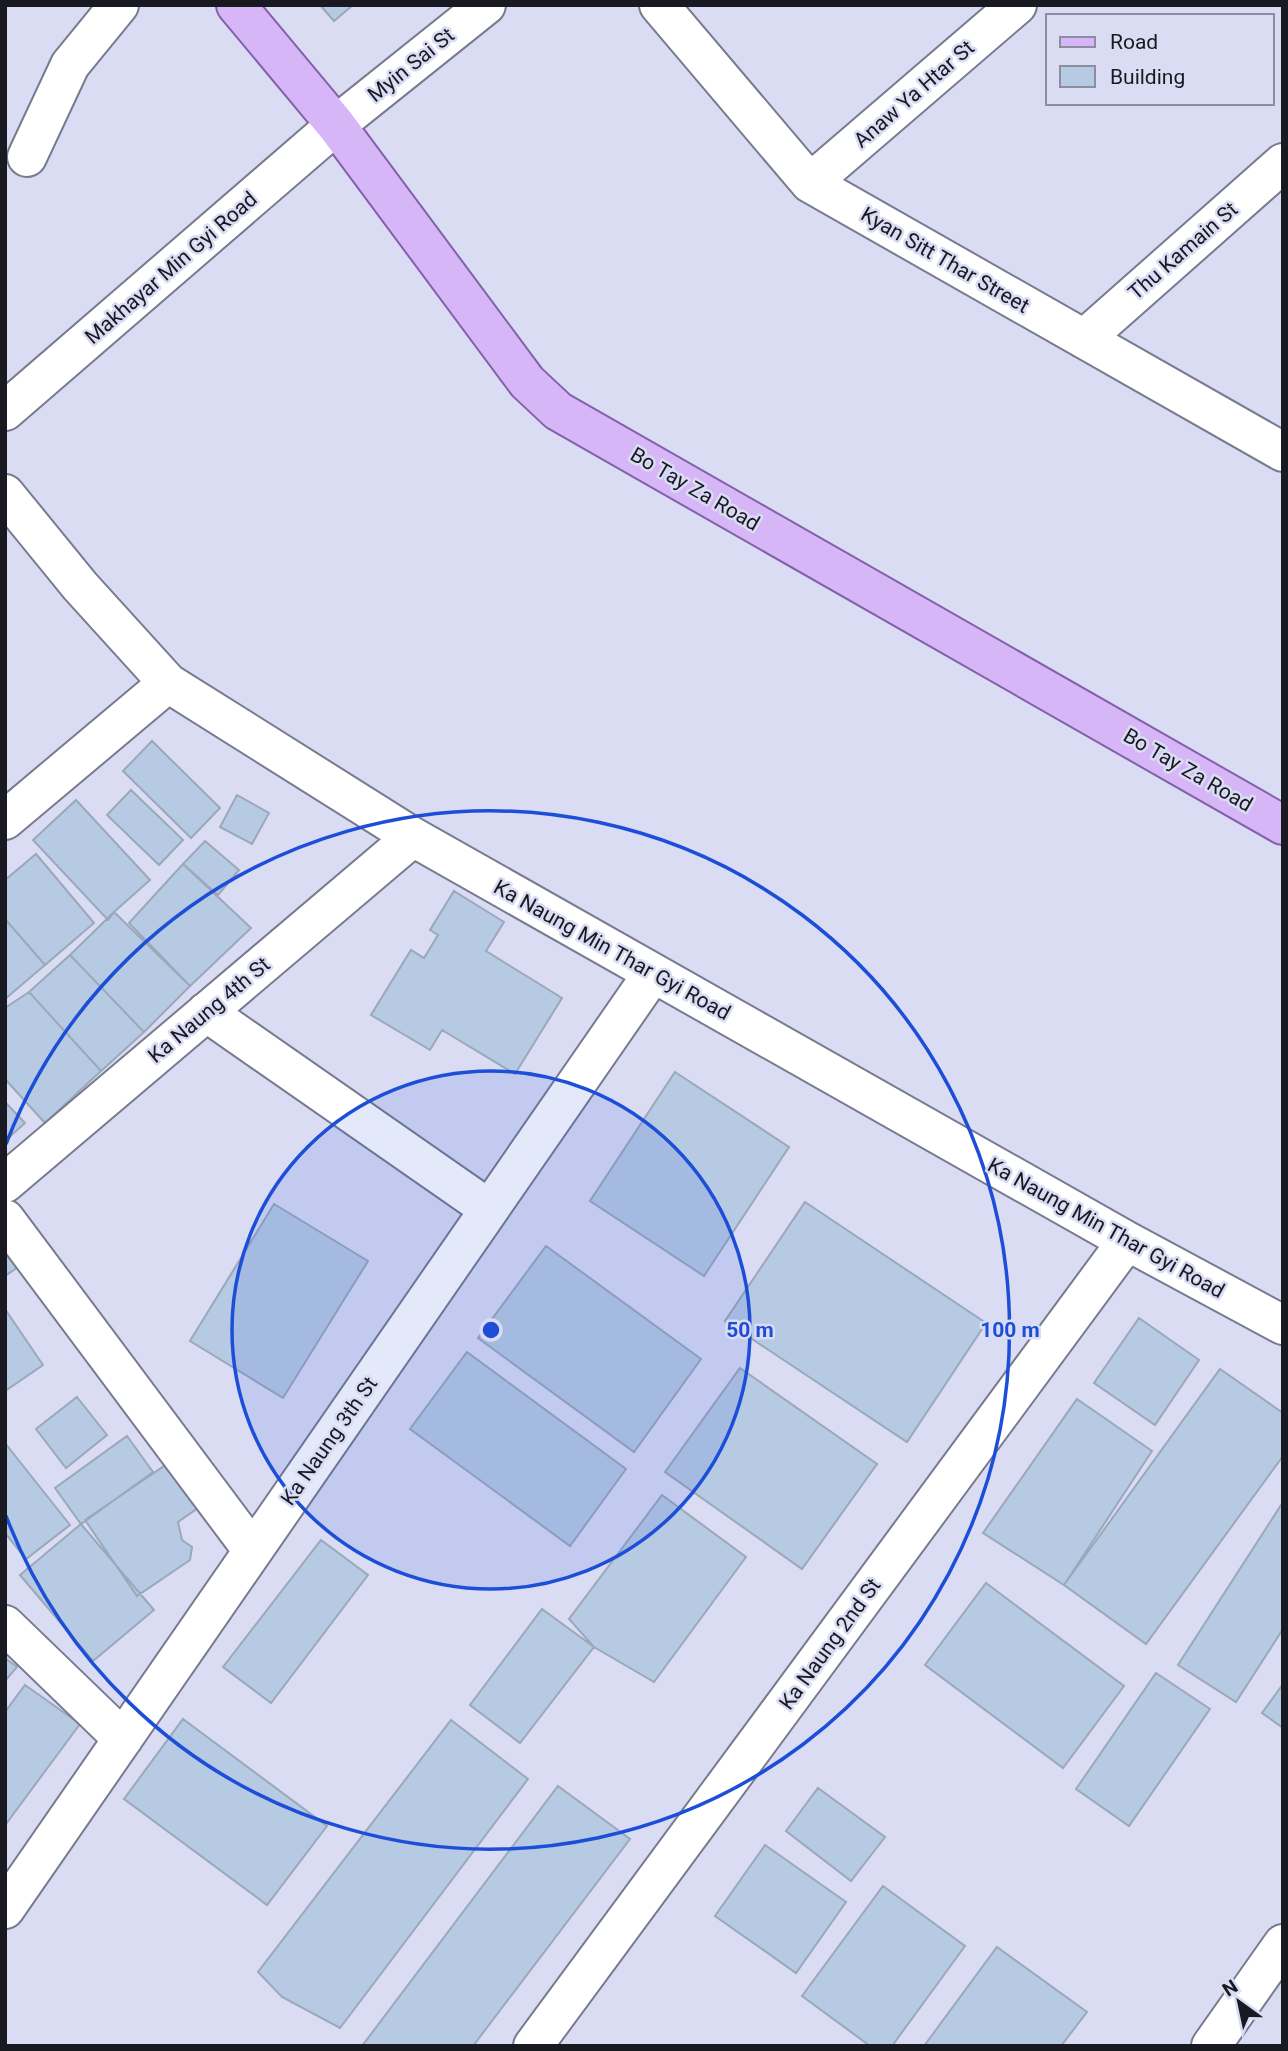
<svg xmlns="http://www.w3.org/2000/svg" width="1288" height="2051" font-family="Roboto,sans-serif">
  <rect width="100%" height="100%" fill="#dadcf3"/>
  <path fill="#b7cae3" stroke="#9aa8ba" stroke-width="2" d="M320,5H353L334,21Z
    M152,741L220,808L191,838L123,771Z
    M131,790L183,840L159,865L107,815Z
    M237,795L269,813L252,844L220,827Z
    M76,800L150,880L114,912L108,920L33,840Z
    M205,841L239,870L218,895L183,864Z
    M36,854L94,923L45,965L5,919V880Z
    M183,864L251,928L190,986L129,923Z
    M454,891L504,922L486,951L562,998L515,1074L442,1030L430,1050L371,1015L411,950L424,958L438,935L430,930Z
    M114,912L190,986L144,1032L70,955Z
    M5,919L45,965L5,999Z
    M70,955L144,1032L101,1071L29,992Z
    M29,992L101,1071L45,1123L5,1079V1008Z
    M675,1072L789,1147L704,1276L590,1201Z
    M5,1102L25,1123L5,1141Z
    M805,1202L986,1323L907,1442L725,1321Z
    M274,1204L368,1261L283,1398L190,1341Z
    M5,1242L21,1265L5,1276Z
    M546,1246L701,1359L634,1452L478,1338Z
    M5,1309L43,1365L5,1391Z
    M1139,1318L1199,1360L1155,1425L1094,1383Z
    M467,1352L626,1469L570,1546L410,1429Z
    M740,1368L877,1464L802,1569L665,1472Z
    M1220,1369L1283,1413V1456L1146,1644L1064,1585Z
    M77,1397L107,1435L66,1468L36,1429Z
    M1077,1399L1152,1451L1064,1585L983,1533Z
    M127,1436L153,1472L81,1524L55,1488Z
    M5,1443L70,1525L26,1559L5,1533Z
    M170,1462L201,1506L178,1522L182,1540L192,1547L190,1560L137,1596L85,1520Z
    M662,1495L746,1557L654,1682L594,1647L569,1619Z
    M1283,1502V1629L1236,1702L1178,1665Z
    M81,1524L154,1610L93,1661L20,1575Z
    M321,1540L368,1575L271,1703L223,1667Z
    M986,1583L1124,1686L1063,1768L925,1665Z
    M542,1609L594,1647L520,1743L470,1705Z
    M5,1658L17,1667L5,1681Z
    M1156,1673L1210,1709L1129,1826L1076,1789Z
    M1283,1684V1728L1262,1713Z
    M25,1685L80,1724L6,1824L5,1712Z
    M183,1719L327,1826L267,1905L124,1799Z
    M451,1720L528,1779L340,2028L282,1997L258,1972Z
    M558,1786L630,1839L473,2046H362Z
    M818,1788L885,1837L851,1881L786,1831Z
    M765,1845L846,1902L796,1973L715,1916Z
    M883,1886L965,1946L892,2046H870L802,1996Z
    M997,1947L1087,2012L1061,2046H924Z"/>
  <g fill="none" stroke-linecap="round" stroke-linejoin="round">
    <g stroke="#787b8f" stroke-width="42">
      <path id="minor" d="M659,5L810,183L1283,452
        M27,157L70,65L119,5
        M810,183L1017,5
        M1084,339L1283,163
        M5,411L336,125L486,5
        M5,494L80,586L168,683L413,837L1127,1241L1283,1325
        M5,820L168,683
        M206,1012L489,1209
        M5,1183L413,837
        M5,1219L253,1551
        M5,1625L123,1739
        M5,1909L653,973
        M533,2046L1127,1241
        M1211,2046L1283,1944"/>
    </g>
    <g stroke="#8360aa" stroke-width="42">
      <path id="major" d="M236,5L336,125L527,382L558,411L1283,825"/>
    </g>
    <use href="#minor" stroke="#fff" stroke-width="38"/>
    <use href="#major" stroke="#d7b6f8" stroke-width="38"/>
  </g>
  <circle cx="491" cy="1330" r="259" fill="#1d4ed8" fill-opacity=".12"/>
  <g fill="none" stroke="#1d4ed8" stroke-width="3.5">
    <circle cx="491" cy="1330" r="259"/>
    <path d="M6 1144A519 519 0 1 1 6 1516"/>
  </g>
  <g text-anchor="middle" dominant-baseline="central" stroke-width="5" stroke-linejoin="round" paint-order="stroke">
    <g font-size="21" fill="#181921" stroke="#dadcf3">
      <text transform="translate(411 65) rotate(-39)">Myin Sai St</text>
      <text transform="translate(914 94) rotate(-41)">Anaw Ya Htar St</text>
      <text transform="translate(1183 251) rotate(-41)">Thu Kamain St</text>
      <text transform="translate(945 260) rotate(30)">Kyan Sitt Thar Street</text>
      <text transform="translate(171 268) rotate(-41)">Makhayar Min Gyi Road</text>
      <text transform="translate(695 489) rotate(30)">Bo Tay Za Road</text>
      <text transform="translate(1188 770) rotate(30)">Bo Tay Za Road</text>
      <text transform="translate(612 950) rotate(29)">Ka Naung Min Thar Gyi Road</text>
      <text transform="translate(209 1010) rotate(-40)">Ka Naung 4th St</text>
      <text transform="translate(1106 1228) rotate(29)">Ka Naung Min Thar Gyi Road</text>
      <text transform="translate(329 1441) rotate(-55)">Ka Naung 3th St</text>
      <text transform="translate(830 1644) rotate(-54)">Ka Naung 2nd St</text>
    </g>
  </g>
  <circle cx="491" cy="1330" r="10" fill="#1d4ed8" stroke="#dadcf3" stroke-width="3.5"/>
  <g font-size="21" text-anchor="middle" font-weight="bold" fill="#1d4ed8" stroke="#dadcf3" stroke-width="5" stroke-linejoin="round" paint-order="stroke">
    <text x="750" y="1337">50 m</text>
    <text x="1010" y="1337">100 m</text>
  </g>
  <rect width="1288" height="2051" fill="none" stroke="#181921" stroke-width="14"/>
  <rect x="1046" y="14" width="228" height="91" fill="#dadcf3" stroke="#8c8e9f" stroke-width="2"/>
  <rect x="1060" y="37" width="35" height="10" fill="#d7b6f8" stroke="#8c8e9f" stroke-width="2"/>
  <text x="1110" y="49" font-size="21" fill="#181921">Road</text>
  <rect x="1060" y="66" width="35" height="21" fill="#b7cae3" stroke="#8c8e9f" stroke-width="2"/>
  <text x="1110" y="84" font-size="21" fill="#181921">Building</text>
  <g transform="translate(1239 2002) rotate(327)" stroke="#dadcf3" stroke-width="5" paint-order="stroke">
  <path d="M0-5L12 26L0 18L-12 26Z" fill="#181921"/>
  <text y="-10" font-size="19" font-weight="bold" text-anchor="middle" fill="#181921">N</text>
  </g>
</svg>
